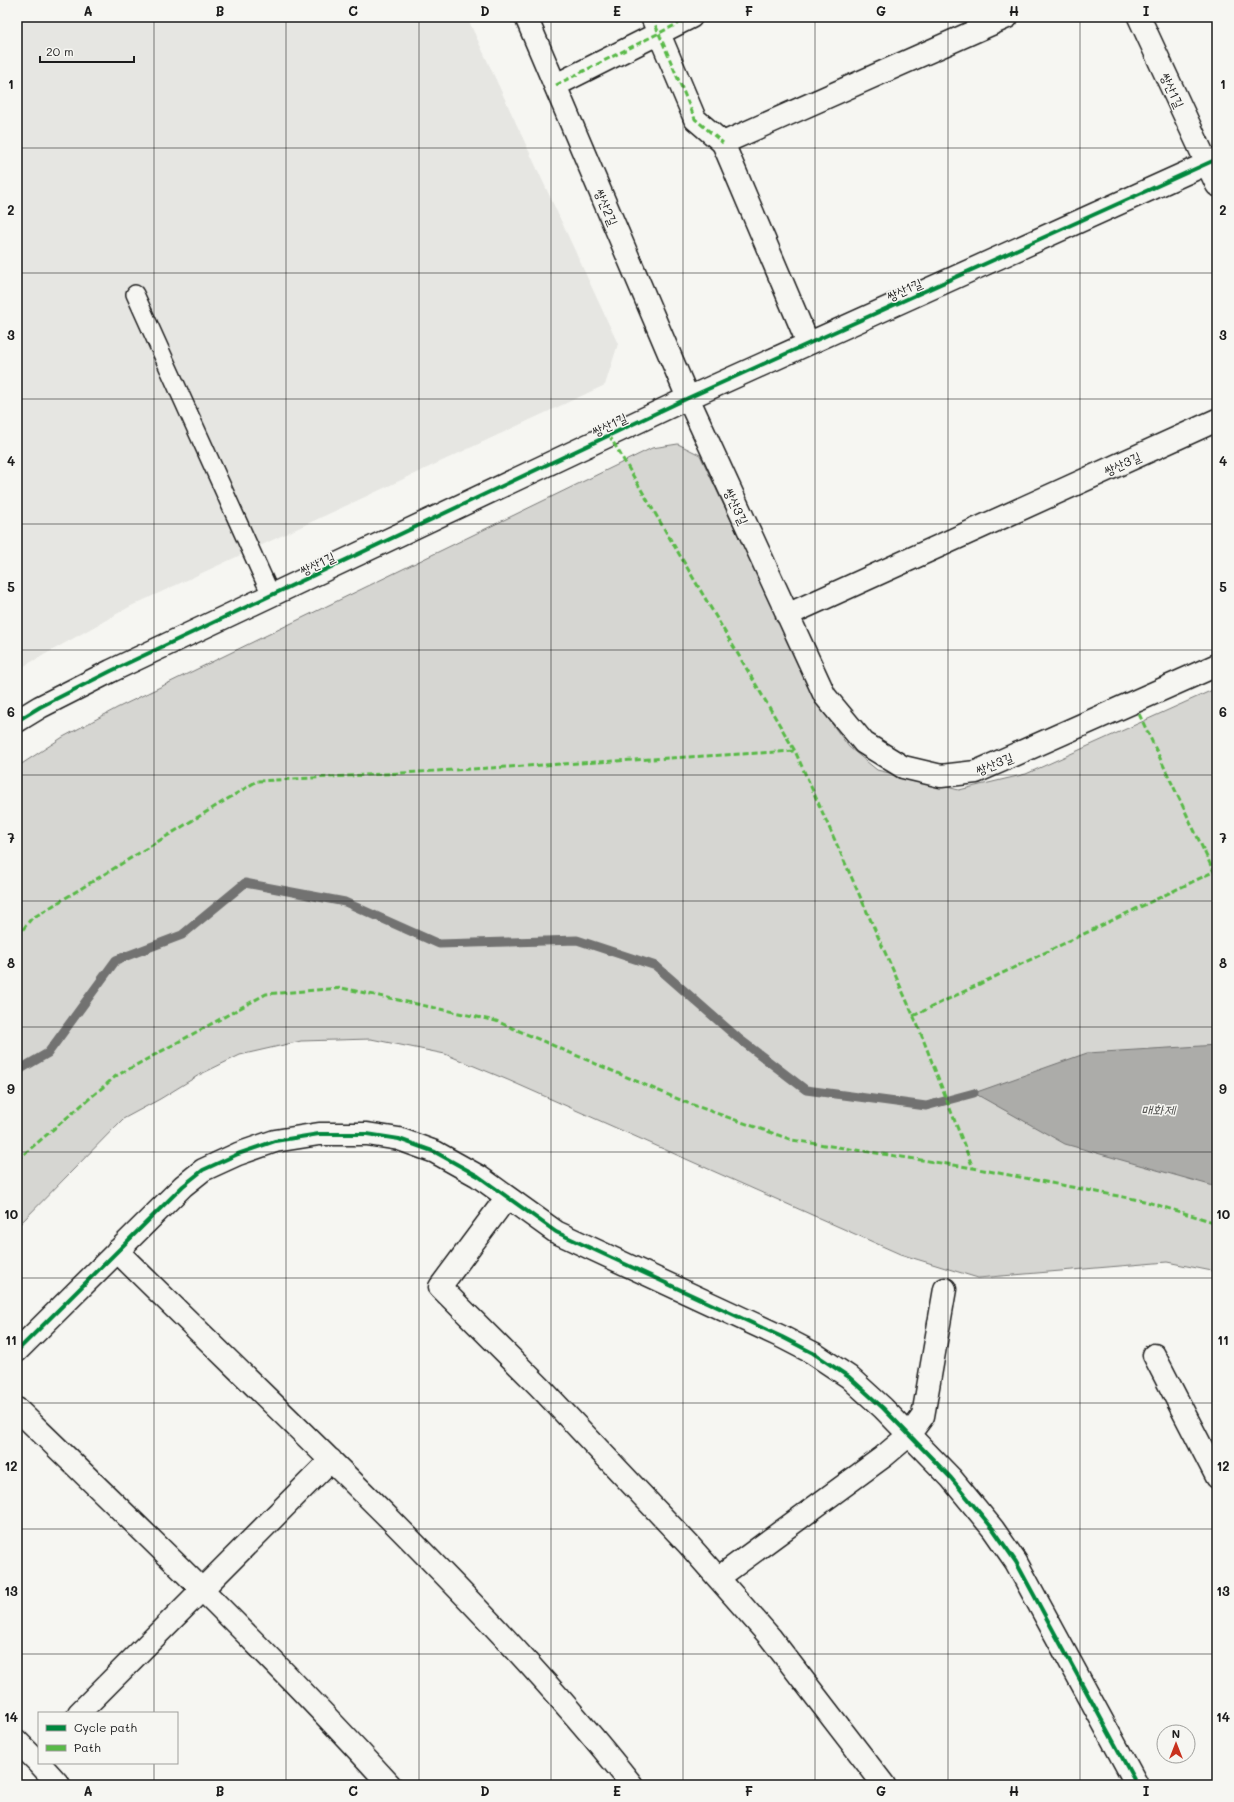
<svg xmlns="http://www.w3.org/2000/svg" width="1234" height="1802" font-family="Mali,'Poor Story',sans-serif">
  <rect width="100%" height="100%" fill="#f6f6f2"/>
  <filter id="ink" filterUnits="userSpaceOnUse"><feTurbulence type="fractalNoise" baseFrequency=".025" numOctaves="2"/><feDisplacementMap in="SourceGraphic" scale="8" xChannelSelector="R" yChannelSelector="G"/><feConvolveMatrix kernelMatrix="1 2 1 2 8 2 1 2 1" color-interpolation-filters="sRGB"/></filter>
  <g filter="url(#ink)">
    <path fill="#e6e6e2" d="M17,17H467L618,344L605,385L131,606L17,670Z"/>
    <path fill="#d6d6d2" stroke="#797977" d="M678,444L700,455L819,706L849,747L877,770L959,790L1026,774L1217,688V1272L1167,1262L978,1278L900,1254L508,1080L445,1054L371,1039L301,1041L240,1055L199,1075L160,1099L123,1119L17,1227V767L63,737L117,708L652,448Z"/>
    <path fill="#acaca9" stroke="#727271" d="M1217,1045V1187L1065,1144L974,1093L1087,1053Z"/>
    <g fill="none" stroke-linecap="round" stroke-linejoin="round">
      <path stroke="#727271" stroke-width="9" d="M17,1071L48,1053L116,960L182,935L245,883L345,902L439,944L577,940L656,966L738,1038L806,1090L926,1106L974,1093"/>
      <g stroke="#1c1c1c" stroke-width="20">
        <path id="service" d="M135,294L271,595"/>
      </g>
      <g stroke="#1c1c1c" stroke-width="25">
        <path id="pedestrian" d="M652,17L695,119L723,143
          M556,85L691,17"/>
      </g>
      <g stroke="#1c1c1c" stroke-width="25">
        <path id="minor" d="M526,17L688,398L825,696L864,743L903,767L941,776L976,772L1217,665
          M1139,17L1217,185
          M808,343L723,143L1007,17
          M787,615L1217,420
          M17,721L40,707L111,671L688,398L1217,159
          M507,1197L440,1287L539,1386L688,1544L770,1637L884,1785
          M117,1251C208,1341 301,1430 391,1520C475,1605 558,1691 632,1785
          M17,1351L183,1186L203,1170L238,1154L275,1141L319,1134H367L399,1139L435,1152L478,1176L556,1232L782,1337L813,1353L849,1377L883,1408L951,1478L993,1529L1016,1562L1137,1785
          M1154,1355L1217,1477
          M17,1409C144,1532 271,1654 390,1785
          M718,1578L883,1457L909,1435L923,1416L945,1289
          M79,1713L331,1460"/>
      </g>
      <g stroke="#1c1c1c" stroke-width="25">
        <path id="tertiary" d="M17,1741L39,1763
          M39,1763L59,1785"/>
      </g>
      <use href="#service" stroke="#f6f6f2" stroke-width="17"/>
      <use href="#pedestrian" stroke="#f6f6f2" stroke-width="22"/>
      <use href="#minor" stroke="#f6f6f2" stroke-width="22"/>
      <use href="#tertiary" stroke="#f6f6f2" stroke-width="22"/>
      <path stroke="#58b947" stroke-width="3" stroke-dasharray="6 3" stroke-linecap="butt" d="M652,17L695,119L723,143
        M556,85L691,17
        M609,435L795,751L918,1026L973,1168
        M1139,714L1214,872
        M17,937L31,919L257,781L795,751
        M913,1016L1217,870
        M17,1160L116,1076L266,994L342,988L496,1021L685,1102L792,1140L973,1168L1144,1201L1217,1223"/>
      <g stroke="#f6f6f2" stroke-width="6">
        <path id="cycleway" d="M17,721L40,707L111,671L688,398L1217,159
          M17,1351L183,1186L203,1170L238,1154L275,1141L319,1134H367L399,1139L435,1152L478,1176L556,1232L782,1337L813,1353L849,1377L883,1408L951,1478L993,1529L1016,1562L1137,1785"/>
      </g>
      <use href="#cycleway" stroke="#00873e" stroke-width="4"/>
    </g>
  </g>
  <path fill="none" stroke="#1c1c1c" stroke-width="1" stroke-opacity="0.55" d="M154,17V1713M286,17V1785M419,17V1785M551,17V1785M683,17V1785M815,17V1785M948,17V1785M1080,17V1785M17,148H1217M17,273H1217M17,399H1217M17,524H1217M17,650H1217M17,775H1217M17,901H1217M17,1027H1217M17,1152H1217M17,1278H1217M17,1403H1217M17,1529H1217M17,1654H1217M154,1763V1785"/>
  <g text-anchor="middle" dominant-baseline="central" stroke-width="3" stroke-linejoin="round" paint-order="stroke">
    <g font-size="13" fill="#1c1c1c" stroke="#f6f6f2">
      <text transform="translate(1173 90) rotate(65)">쌍산1길</text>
      <text transform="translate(607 207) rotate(67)">쌍산2길</text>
      <text transform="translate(904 289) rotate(-24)">쌍산1길</text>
      <text transform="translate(609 424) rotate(-25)">쌍산1길</text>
      <text transform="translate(1122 463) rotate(-24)">쌍산3길</text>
      <text transform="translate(737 506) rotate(65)">쌍산3길</text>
      <text transform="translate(317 563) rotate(-25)">쌍산1길</text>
      <text transform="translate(994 763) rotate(-22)">쌍산3길</text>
    </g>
    <g font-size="14" font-style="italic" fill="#565654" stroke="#f6f6f2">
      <text x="1158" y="1109">매화제</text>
    </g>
  </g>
  <rect width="1234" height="1802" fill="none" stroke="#f6f6f2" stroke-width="44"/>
  <rect x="38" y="1712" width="140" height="52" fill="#f6f6f2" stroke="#9f9f9c"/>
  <rect x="46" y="1725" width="20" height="6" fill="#00873e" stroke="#9f9f9c"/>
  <text x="74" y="1732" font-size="12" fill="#1c1c1c">Cycle path</text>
  <rect x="46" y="1745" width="20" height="6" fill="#58b947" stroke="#9f9f9c"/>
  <text x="74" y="1752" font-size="12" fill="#1c1c1c">Path</text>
  <g transform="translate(1176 1744)"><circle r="19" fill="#f6f6f2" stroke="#9f9f9c"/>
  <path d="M0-3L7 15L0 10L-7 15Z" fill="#c8321e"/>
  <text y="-6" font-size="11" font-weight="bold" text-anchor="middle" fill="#1c1c1c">N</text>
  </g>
  <path d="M40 56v6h94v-6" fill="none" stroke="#1c1c1c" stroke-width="2"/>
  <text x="46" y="56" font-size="12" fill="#1c1c1c" stroke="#f6f6f2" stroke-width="3" paint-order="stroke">20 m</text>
  <rect x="22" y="22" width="1190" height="1758" fill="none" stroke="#1c1c1c" stroke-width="1.5"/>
  <g font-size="13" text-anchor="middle" font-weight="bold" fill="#1c1c1c">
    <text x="88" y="16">A</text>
    <text x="220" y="16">B</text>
    <text x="353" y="16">C</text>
    <text x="485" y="16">D</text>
    <text x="617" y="16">E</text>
    <text x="749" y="16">F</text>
    <text x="881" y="16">G</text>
    <text x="1014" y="16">H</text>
    <text x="1146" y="16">I</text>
    <text x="11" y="89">1</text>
    <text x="1223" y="89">1</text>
    <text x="11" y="215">2</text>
    <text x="1223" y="215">2</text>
    <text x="11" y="340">3</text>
    <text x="1223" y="340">3</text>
    <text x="11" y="466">4</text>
    <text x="1223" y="466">4</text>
    <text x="11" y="592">5</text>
    <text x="1223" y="592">5</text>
    <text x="11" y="717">6</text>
    <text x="1223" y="717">6</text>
    <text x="11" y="843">7</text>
    <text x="1223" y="843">7</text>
    <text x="11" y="968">8</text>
    <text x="1223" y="968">8</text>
    <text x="11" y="1094">9</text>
    <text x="1223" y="1094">9</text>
    <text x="11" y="1219">10</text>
    <text x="1223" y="1219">10</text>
    <text x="11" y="1345">11</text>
    <text x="1223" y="1345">11</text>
    <text x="11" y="1471">12</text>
    <text x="1223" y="1471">12</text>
    <text x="11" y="1596">13</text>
    <text x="1223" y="1596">13</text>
    <text x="11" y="1722">14</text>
    <text x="1223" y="1722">14</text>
    <text x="88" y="1796">A</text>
    <text x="220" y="1796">B</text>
    <text x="353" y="1796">C</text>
    <text x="485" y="1796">D</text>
    <text x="617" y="1796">E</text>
    <text x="749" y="1796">F</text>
    <text x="881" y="1796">G</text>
    <text x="1014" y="1796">H</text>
    <text x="1146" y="1796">I</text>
  </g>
</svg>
